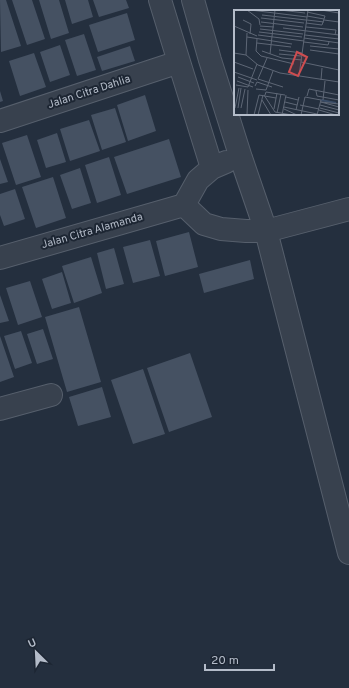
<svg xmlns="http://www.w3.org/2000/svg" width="349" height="688" font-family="Overpass,sans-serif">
  <rect width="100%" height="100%" fill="#242f3e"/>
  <path fill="#455162" d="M0,0H6L21,46L1,52Z
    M12,0H32L45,39L27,45Z
    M39,0H59L69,33L51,39Z
    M65,0H88L93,17L72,24Z
    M93,0H126L129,8L99,17Z
    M127,13L135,40L98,52L89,25Z
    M84,34L96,70L77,76L65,40Z
    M60,45L70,75L50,82L40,52Z
    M130,46L135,61L102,71L97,57Z
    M34,53L46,87L20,96L9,61Z
    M0,91L3,101L0,102Z
    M145,95L156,131L128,141L117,105Z
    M115,108L126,142L102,150L91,115Z
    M89,120L100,151L70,161L60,129Z
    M57,133L66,162L46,168L37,140Z
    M27,135L41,177L16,185L2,143Z
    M169,139L181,177L127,194L114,157Z
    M109,157L121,195L97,203L85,165Z
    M0,159L8,182L0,184Z
    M80,168L91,203L72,209L60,175Z
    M53,177L66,218L36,228L22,187Z
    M15,189L25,219L4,226L0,215V194Z
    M189,232L198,267L165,276L156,241Z
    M150,240L160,276L133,283L123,247Z
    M114,248L124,284L106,289L97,253Z
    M91,257L102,293L74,303L62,266Z
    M250,260L254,279L204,293L199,274Z
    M62,272L71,303L52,309L42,279Z
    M30,281L42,317L18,325L6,288Z
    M0,295L9,321L0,323Z
    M79,307L101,382L67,392L45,317Z
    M43,329L53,359L37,364L27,334Z
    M21,331L32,363L15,369L4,336Z
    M0,336L14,377L0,382Z
    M190,353L212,417L169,432L147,368Z
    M143,369L165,434L133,444L111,380Z
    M102,387L111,417L78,426L69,397Z"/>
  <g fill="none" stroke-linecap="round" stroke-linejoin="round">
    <g stroke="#565f6c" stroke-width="24">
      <path id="minor" d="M160,0L179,62L212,168
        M193,0L210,60L241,158L266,231L349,553
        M0,121L179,62
        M184,205L204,224L221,229L246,231H266L349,209
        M184,205L198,180L212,168L226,162
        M0,258L184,205
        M0,409L51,395"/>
    </g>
    <use href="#minor" stroke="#38414e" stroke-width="22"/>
  </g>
  <g text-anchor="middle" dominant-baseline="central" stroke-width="4" stroke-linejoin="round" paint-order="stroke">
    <g font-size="11" fill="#b4bcc9" stroke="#1d2633">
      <text transform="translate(89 92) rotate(-18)">Jalan Citra Dahlia</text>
      <text transform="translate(92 231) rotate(-16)">Jalan Citra Alamanda</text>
    </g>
  </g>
  <g transform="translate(234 10)">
    <rect width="105" height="105" fill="#242f3e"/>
    <path fill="none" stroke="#394c67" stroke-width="2" d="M87,90L102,93"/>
    <path fill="none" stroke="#5e6776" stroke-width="1" d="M13,0L25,9L26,15M16,0L73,7M46,0L71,3M87,0L105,3M28,5L72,10M73,6L90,9M27,8L70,13M9,10L17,14L16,24M73,10L90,12M90,10L105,12M27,12L69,17M72,13L88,15L91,6L73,2M0,16L23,26M26,16L40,17M72,17L102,20L101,25M49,18L105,25M26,19L69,24M25,22L68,27M13,23L12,45L24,55L46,63L105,72M24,25L70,31M71,25L105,29M13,27L58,34M70,28L105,33M70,32L94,35L95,32M23,33L57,37M76,36L105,39M45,40L68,43M76,40L105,44M22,41L23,29M22,41L27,46L60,54M28,41L48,48L68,50M0,43L12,45M36,44L41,0M45,44L67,46M33,48L24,69L49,77M0,52L19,59M67,52L105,60M0,62L23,70M65,66L74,0M4,67L20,73M87,70L88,58M3,71L19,77M2,75L14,77L23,54M21,76L23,72L38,77M22,79L32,80L39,61M82,81L83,86L105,90M30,85L41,102L58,105M31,85L32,82L51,85M73,86L75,79L105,85M52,87L64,90M28,90L37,105M89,90L91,71M51,92L63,95M87,92L105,94M87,92L105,97M66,95L85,99M86,95L105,100M50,97L83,104M1,98L5,78M4,98L7,78M7,98L11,79M86,98L105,103M40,99L43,83M50,99L63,105M62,100L65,87M85,100L102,105M43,103L47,84M13,105L14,80M20,105L25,85L42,88M24,105L29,85M48,105L52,85M67,105L71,87L87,90L83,105"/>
    <path fill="#ce4d50" fill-opacity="0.15" stroke="#ce4d50" stroke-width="2" d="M63,42L73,47L64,66L55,62Z"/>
    <rect width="105" height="105" fill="none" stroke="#b4bcc9" stroke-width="2"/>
  </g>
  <g transform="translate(36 652) rotate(336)" stroke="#1d2633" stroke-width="3" paint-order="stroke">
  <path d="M0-3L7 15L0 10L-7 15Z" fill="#b4bcc9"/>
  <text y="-6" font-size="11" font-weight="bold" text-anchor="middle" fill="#b4bcc9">U</text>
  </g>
  <path d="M205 664v6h69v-6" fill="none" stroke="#b4bcc9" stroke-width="2"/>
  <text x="211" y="664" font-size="12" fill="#b4bcc9" stroke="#1d2633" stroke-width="3" paint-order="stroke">20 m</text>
</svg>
